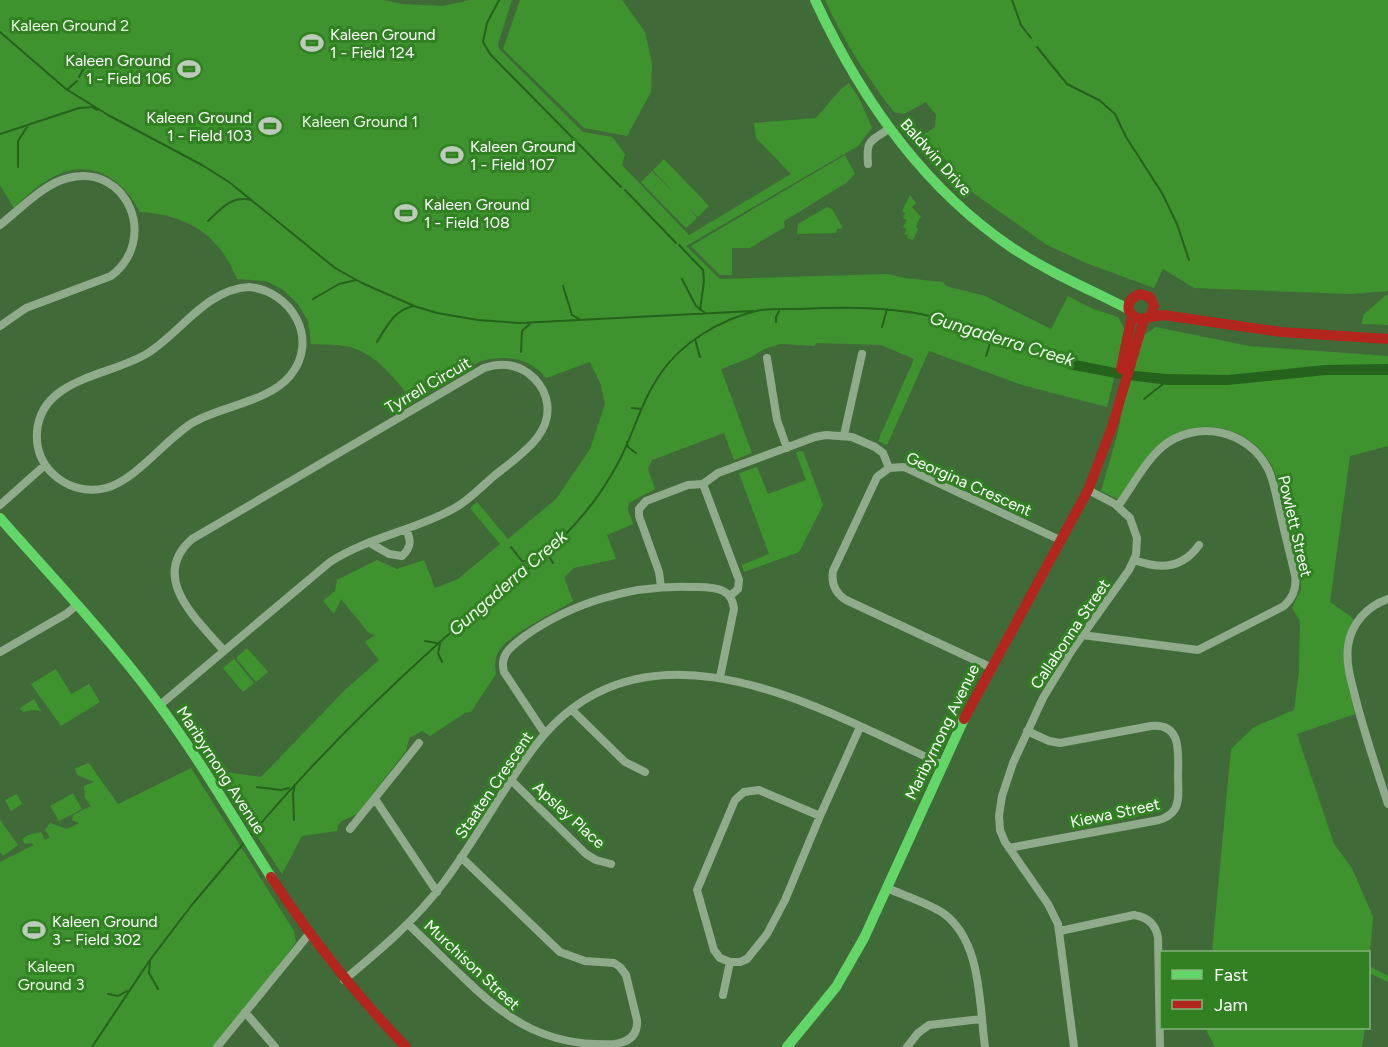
<svg xmlns="http://www.w3.org/2000/svg" width="1388" height="1047" font-family="Figtree,sans-serif">
  <rect width="100%" height="100%" fill="#406b39"/>
  <path fill="#3e932f" d="M0,0H385L401,4L443,6L470,0H512L498,44L499,49L583,132L612,137L625,154L622,165L689,235L791,174L756,138L754,123L816,118L840,90L849,83L860,100L872,128L858,146L686,246L720,279L888,274L904,278L943,282L946,286L985,296L1051,329L1068,296L1093,309L1118,317L1124,328L1120,354L1107,407L1022,385L929,351L887,445L878,441L914,359L881,345L816,343L815,346L781,344L764,349L752,357L721,369L752,453L734,460L724,433L652,460L648,469L655,489L629,503L628,510L633,524L607,535L616,559L574,568L564,577L573,601C554,613 509,634 499,651C494,659 495,666 496,674L471,712L465,713L430,736L422,731L409,738L406,751L357,814L342,821L338,825L337,831L302,836L282,874L226,788L218,771L261,777L346,689L379,660L365,642L375,635L369,633L341,599L334,614L323,601L335,591L337,580L377,560L397,569L424,560L435,588L458,579L500,544L470,508L477,502L508,539L556,499L590,449L605,404L601,385L590,362L546,378C530,357 506,355 481,361L412,399C393,378 375,351 345,346C334,344 322,345 311,344L308,321L297,303L282,289L266,281L237,279C219,234 187,215 140,212C119,172 83,155 43,183C32,190 23,199 14,208L0,185Z
    M520,0H622L645,32L652,63L651,92L627,136L584,128L503,49Z
    M825,0H1388V291L1351,294L1194,288L1163,269L1154,288L1086,263L1047,245L969,190L954,169L923,135L935,127L936,115L926,102L904,114L894,112C867,77 843,40 825,0Z
    M845,155L855,174L846,183L784,221L785,227L750,248H732V275H720L691,246Z
    M664,159L709,206L698,217L689,208L697,218L686,228L641,182L652,171L675,194L653,170Z
    M910,195L916,203L912,207L922,218L920,217L916,227L918,229L913,240L907,238L908,235L904,234L907,229L903,227L907,220L903,218L905,213L902,211Z
    M827,207L832,209L843,228L837,229L836,233L797,234L798,224Z
    M1386,295H1388V325L1362,324L1363,315Z
    M1156,327L1249,346L1388,356V446L1350,456L1330,602L1350,616L1354,621L1344,655L1345,669L1355,714L1297,734L1334,844L1352,868L1373,917L1369,966L1388,976V982L1369,973V976L1368,952H1212L1231,749L1254,727L1294,710L1299,672L1300,621L1292,608L1301,589L1300,575C1294,550 1288,524 1281,499C1279,489 1277,477 1273,468C1252,425 1194,413 1159,445C1143,459 1133,479 1121,497L1117,499L1101,491L1117,436L1126,393L1144,335Z
    M803,451L823,505L799,552L744,572L742,565L769,554L739,473L757,467L768,494L806,480L796,452Z
    M247,648L268,672L256,682L236,658Z
    M234,659L254,683L243,692L223,668Z
    M56,669L71,694L89,684L100,702L61,726L31,684Z
    M34,699L41,711L33,710L23,712L20,708Z
    M89,763L118,804L191,768L294,931L296,942L288,953L213,1047H0V862L34,845L32,843L25,844L22,839L28,835L41,832L45,840L50,837L45,830L50,823L67,829L79,823L72,820L73,815L91,806L85,798L84,786L94,782L77,775L75,768Z
    M73,793L82,809L59,821L50,806Z
    M17,794L22,804L11,811L5,800Z
    M0,820L18,845L3,856L0,852Z
    M1205,1028H1365L1362,1047H1215Z"/>
  <path fill="#25621b" d="M1051,355L1125,370L1167,374L1228,375L1324,365L1388,364V375H1326L1228,385H1168L1121,379L1068,369L1067,367L1049,362Z"/>
  <g fill="none" stroke-linecap="round" stroke-linejoin="round">
    <path stroke="#25621b" stroke-width="2" d="M499,0L487,23L483,42L490,54L621,187
      M1012,0L1021,25L1031,38
      M0,32L66,89L108,115L202,165L229,182L335,268L362,283L414,306L437,313L478,320L520,323L753,311
      M1037,47L1067,84L1099,100L1115,114L1126,137L1162,193L1177,224L1189,260
      M79,77L84,68
      M68,89L77,81
      M0,134L79,108L92,107L97,110
      M18,167V141L27,127
      M625,190L676,243
      M208,221C221,209 231,195 251,200
      M679,245L703,270L704,281L700,310
      M682,279L696,306L705,313
      M563,286L572,315L579,319
      M313,299L339,284L356,280
      M776,322V317L779,311
      M882,327L887,309
      M695,339L700,357
      M377,342C387,326 394,310 414,306
      M521,352L522,331L531,323
      M986,356L992,337
      M1144,399L1163,384
      M632,408L641,409
      M627,442L628,447L636,453
      M511,547L522,561L534,562
      M547,553L553,563
      M425,641L437,643
      M440,644L438,653L442,662
      M257,787L281,790L289,788
      M294,820L293,794L295,784
      M250,836C308,767 373,702 441,641C481,606 524,576 561,539C583,517 604,490 618,463C634,433 641,401 661,373C682,342 720,320 756,311C769,308 784,309 798,309C846,307 892,306 939,318C978,328 1014,347 1053,358
      M150,961L149,973L158,989
      M108,994L118,996L127,991
      M92,1047L150,960L191,906L244,843"/>
    <path stroke="#90ab8b" stroke-width="8" d="M868,164C866,139 870,142 890,128
      M0,225C19,210 45,183 68,178C128,163 159,240 111,276L26,308L0,326
      M249,287C292,291 320,340 290,376C268,402 221,406 192,423C165,440 136,480 106,488C86,493 66,487 52,473C41,462 36,447 37,432C41,377 112,376 148,353C181,332 207,289 249,287Z
      M767,358L777,420L787,448
      M844,435L862,354
      M703,484L739,580L738,589L730,596
      M0,505L45,465
      M370,543L389,554L402,556C412,547 411,540 406,529
      M1135,560C1160,570 1183,568 1199,545
      M661,587L659,572L639,516V509L646,501L688,485L703,484L718,473L815,437L826,435L852,437L875,447L883,453L889,468
      M1388,599C1367,606 1351,624 1348,646C1346,662 1350,677 1354,692C1363,730 1376,767 1388,804
      M1082,635L1198,650L1284,606C1293,598 1297,588 1295,575C1290,553 1284,531 1279,508C1276,495 1274,481 1268,469C1248,429 1195,419 1162,447C1144,463 1132,487 1118,506
      M0,652L66,614L77,605
      M990,667L846,600C835,593 831,584 833,571L877,477L889,468L904,467L1060,540
      M160,705L224,651C198,620 148,578 192,539L484,368C499,363 514,363 528,373C536,379 543,388 546,398C556,434 518,456 494,476C479,489 465,504 447,512C410,531 365,539 330,562L224,651
      M572,710L625,762L645,772
      M545,734L504,672C499,654 512,646 525,636C573,602 632,585 691,587C700,587 714,586 723,591C730,594 733,601 734,609L720,677
      M512,781L586,854L596,860L611,864
      M375,799L437,892
      M820,816L785,900L767,934L747,959L740,962H730L720,958L714,950L697,890L735,800L744,792L759,790L820,816L860,727
      M350,829L419,743
      M1009,848L1159,820C1166,818 1171,815 1175,809C1180,800 1178,786 1178,776C1178,754 1183,723 1151,726L1060,743L1049,741L1027,731
      M887,888C905,896 926,902 943,913C982,941 979,1004 985,1047
      M408,924C427,942 446,961 465,979C509,1022 548,1047 615,1044C629,1042 638,1035 637,1020L626,975L620,967L614,963L585,961L560,952L461,857
      M1060,931L1134,915C1147,917 1156,924 1158,938L1160,1047
      M344,980C380,950 416,920 444,882C477,838 502,789 535,746C643,605 818,707 941,764
      M723,995L730,962
      M245,1012L275,1047
      M217,1047L309,934
      M907,1047L918,1033L929,1025L981,1019
      M1074,1047L1058,924L1048,904L1005,842L1000,830L999,816L1002,796L1013,763L1043,698L1072,650L1129,570L1136,555L1137,538L1130,518L1115,504L1088,490"/>
    <path stroke="#63d668" stroke-width="10" d="M815,0C860,97 921,186 1011,247C1048,272 1089,289 1128,309
      M0,518C52,577 107,635 154,698C197,755 233,817 271,877
      M787,1047L836,987L864,938L964,719"/>
    <path stroke="#b3261e" stroke-width="10" d="M1150,316L1154,306L1150,297L1140,294C1132,297 1127,302 1129,311L1134,317L1140,319L1163,315L1281,332L1388,339
      M1121,369L1132,316
      M964,719L1088,490L1112,427L1144,319
      M271,877C311,938 355,994 406,1047"/>
  </g>
  <defs>
    <g id="stadium-bare" transform="scale(1.8)"><path d="M0-5a6.5 5 0 1 0 0 10a6.5 5 0 1 0 0-10ZM-3.5-1.8h7v3.6h-7Z" fill="#bccbba" stroke="#318123" stroke-width="2.5" paint-order="stroke"/></g>
  </defs>
  <g fill-rule="evenodd">
    <use href="#stadium-bare" x="312" y="43"/>
    <use href="#stadium-bare" x="189" y="69"/>
    <use href="#stadium-bare" x="270" y="126"/>
    <use href="#stadium-bare" x="452" y="155"/>
    <use href="#stadium-bare" x="406" y="213"/>
    <use href="#stadium-bare" x="34" y="930"/>
  </g>
  <g text-anchor="middle" dominant-baseline="central" stroke-width="6" stroke-linejoin="round" paint-order="stroke">
    <g font-size="16" fill="#ecfbe8" stroke="#318123">
      <text x="70" y="25">Kaleen Ground 2</text>
      <text x="360" y="121">Kaleen Ground 1</text>
      <text x="51" y="966">Kaleen<tspan x="51" dy="18">Ground 3</tspan></text>
    </g>
    <g font-size="16" fill="#fff" stroke="#318123" text-anchor="start">
      <text x="330" y="34">Kaleen Ground<tspan x="330" dy="18">1 - Field 124</tspan></text>
      <text x="171" y="60" text-anchor="end">Kaleen Ground<tspan x="171" dy="18">1 - Field 106</tspan></text>
      <text x="252" y="117" text-anchor="end">Kaleen Ground<tspan x="252" dy="18">1 - Field 103</tspan></text>
      <text x="470" y="146">Kaleen Ground<tspan x="470" dy="18">1 - Field 107</tspan></text>
      <text x="424" y="204">Kaleen Ground<tspan x="424" dy="18">1 - Field 108</tspan></text>
      <text x="52" y="921">Kaleen Ground<tspan x="52" dy="18">3 - Field 302</tspan></text>
    </g>
    <g font-size="16" fill="#fff" stroke="#318123">
      <text transform="translate(936 157) rotate(48)">Baldwin Drive</text>
      <text transform="translate(428 385) rotate(-30)">Tyrrell Circuit</text>
      <text transform="translate(969 484) rotate(24)">Georgina Crescent</text>
      <text transform="translate(1295 526) rotate(77)">Powlett Street</text>
      <text transform="translate(1070 634) rotate(-56)">Callabonna Street</text>
      <text transform="translate(942 732) rotate(-64)">Maribyrnong Avenue</text>
      <text transform="translate(221 770) rotate(57)">Maribyrnong Avenue</text>
      <text transform="translate(494 785) rotate(-56)">Staaten Crescent</text>
      <text transform="translate(1115 813) rotate(-12)">Kiewa Street</text>
      <text transform="translate(569 815) rotate(42)">Apsley Place</text>
      <text transform="translate(472 965) rotate(43)">Murchison Street</text>
    </g>
    <g font-size="18" font-style="italic" fill="#ecfae9" stroke="#318123">
      <text transform="translate(1002 339) rotate(17)">Gungaderra Creek</text>
      <text transform="translate(508 583) rotate(-41)">Gungaderra Creek</text>
    </g>
  </g>
  <rect x="1160" y="951" width="210" height="78" fill="#318123" stroke="#83b37b" stroke-width="1.5"/>
  <rect x="1172" y="970" width="30" height="9" fill="#63d668" stroke="#83b37b" stroke-width="1.5"/>
  <text x="1214" y="981" font-size="18" fill="#ffffff">Fast</text>
  <rect x="1172" y="1000" width="30" height="9" fill="#b3261e" stroke="#83b37b" stroke-width="1.5"/>
  <text x="1214" y="1011" font-size="18" fill="#ffffff">Jam</text>
</svg>
